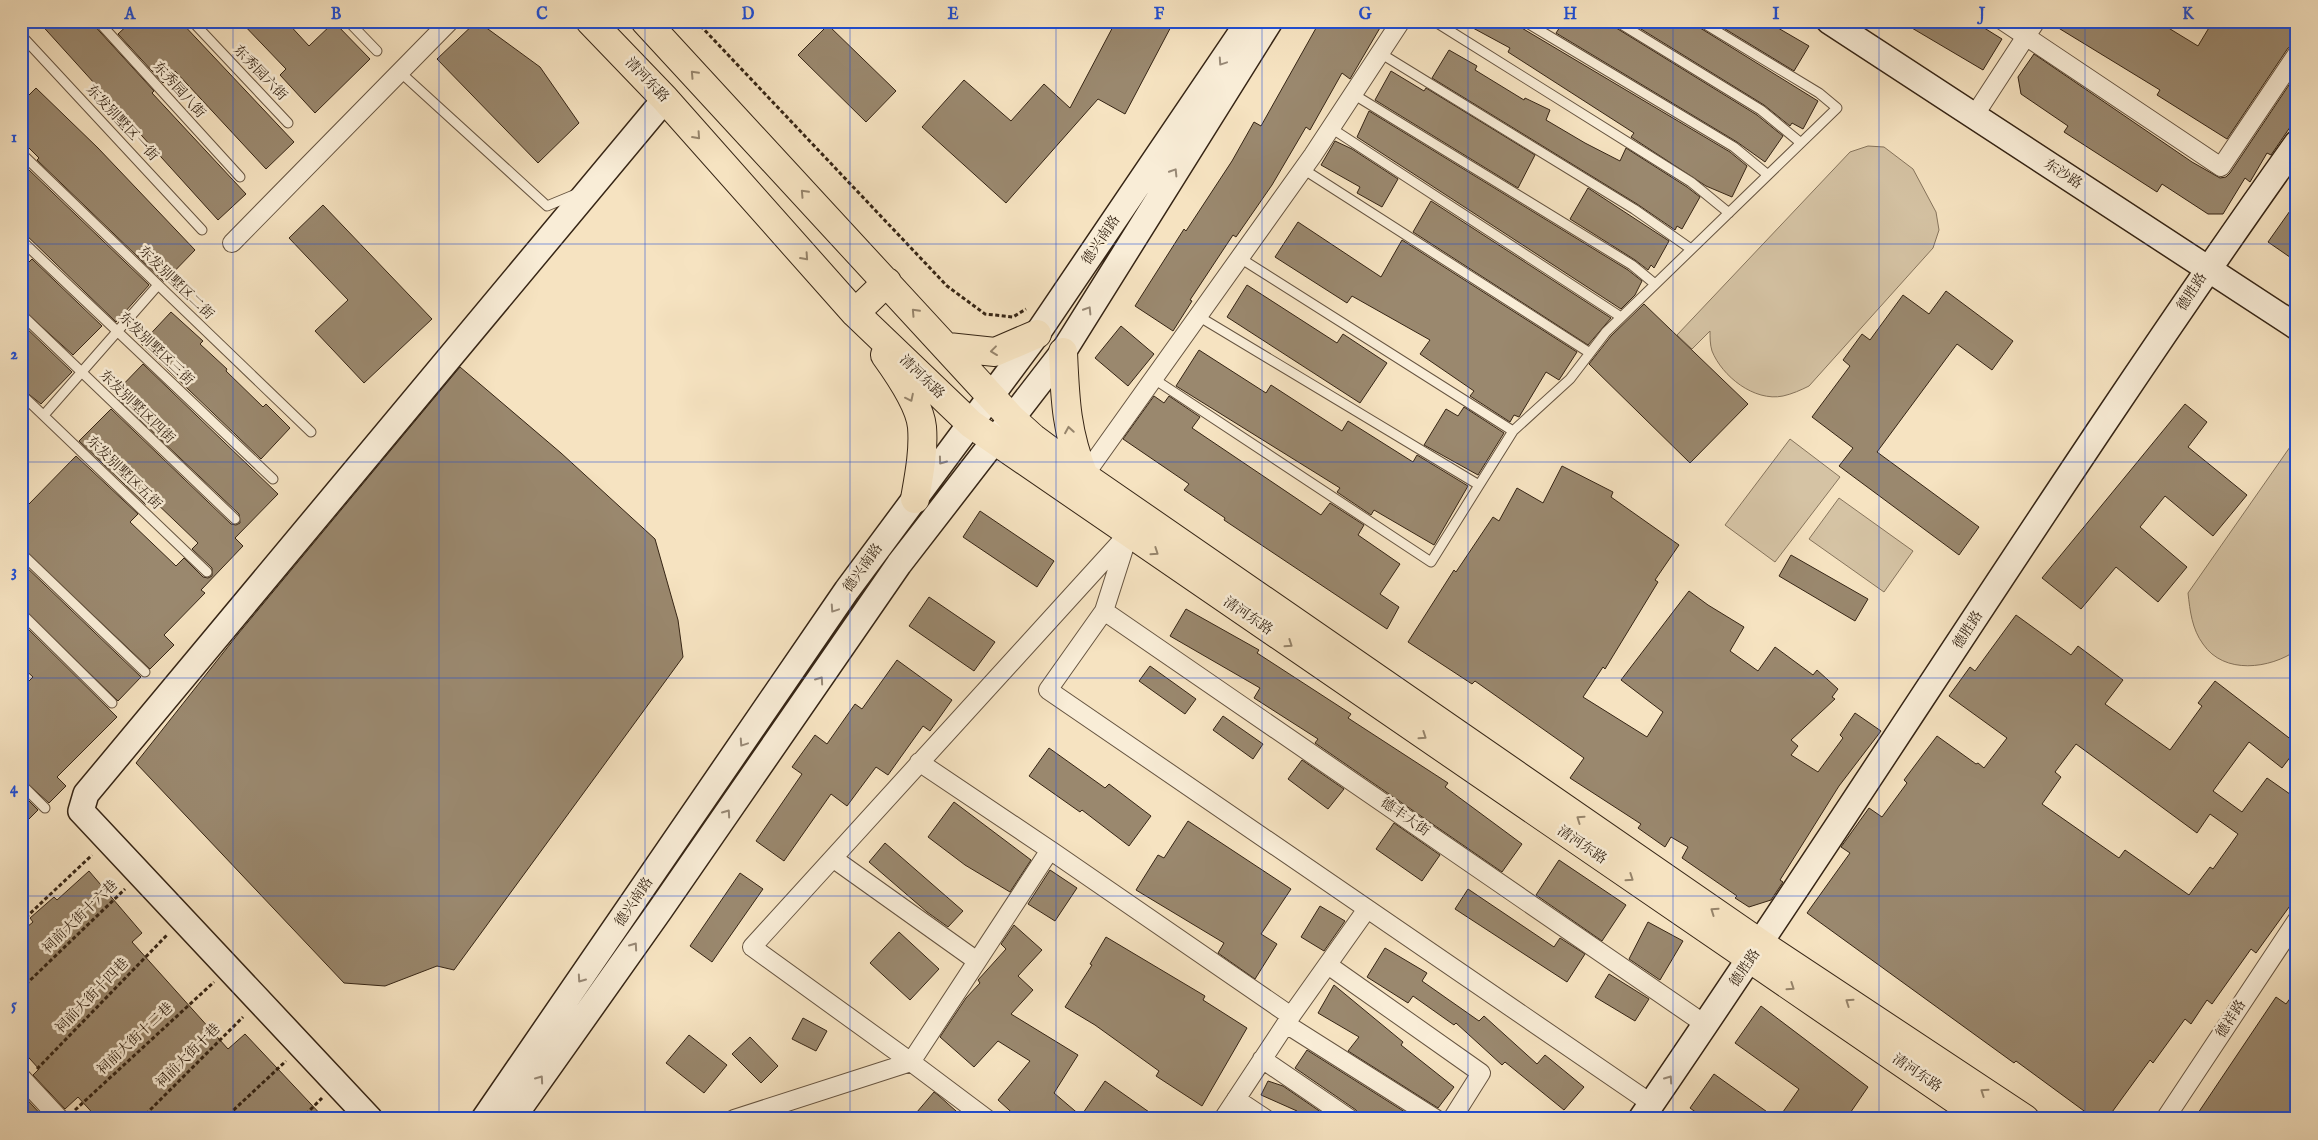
<svg xmlns="http://www.w3.org/2000/svg" width="2318" height="1140" font-family="'IM FELL English','Noto Serif SC',serif">
  <rect width="100%" height="100%" fill="#f6e3c1"/>
  <filter id="stains"><feTurbulence type="fractalNoise" baseFrequency=".004" numOctaves="4"/><feColorMatrix values="0 0 0 0 .2 0 0 0 0 .09 0 0 0 0 .02 0 0 0 .5 -.17"/></filter>
  <radialGradient id="worn" r=".72"><stop offset=".6" stop-color="#630" stop-opacity="0"/><stop offset="1" stop-color="#630" stop-opacity=".3"/></radialGradient>
  <path fill="#d5c3a4" stroke="#86745c" d="M1868,146L1884,147L1913,169L1936,212L1939,230L1933,248L1809,386C1801,390 1792,394 1783,396C1754,402 1722,376 1712,351C1710,345 1710,337 1710,331L1692,349L1677,335L1850,152Z
    M2297,437V650C2270,669 2224,675 2203,644C2192,629 2190,611 2188,593Z
    M1790,439L1840,477L1775,562L1725,525Z
    M1839,498L1913,551L1884,592L1809,539Z"/>
  <path fill="#9a886e" stroke="#362515" fill-rule="evenodd" d="M38,21H90L154,91L152,93L246,194L218,220Z
    M132,21H180L294,142L266,169L175,71L163,83L118,34Z
    M240,21H286L309,46L334,22L370,59L315,113L280,75L286,69Z
    M477,21L540,67L579,123L538,163L437,59Z
    M1116,21H1174L1125,114L1098,99L1006,203L922,127L964,80L1011,121L1044,84L1070,108Z
    M1320,21H1384L1350,79L1342,73L1310,130L1306,127L1272,185L1236,237L1233,235L1190,300L1192,301L1173,331L1135,306L1184,229L1186,231L1232,161L1254,122L1261,126Z
    M1460,21H1510L1730,152L1747,166L1732,197L1706,186L1631,137L1634,133L1508,52L1510,48Z
    M1564,21H1610L1613,26L1757,115L1783,136L1765,162L1737,142L1556,33Z
    M1628,21H1694L1697,26L1818,101L1803,129L1792,123L1790,126L1764,105Z
    M1712,21H1766L1809,46L1794,71Z
    M1900,21H1973L2002,39L1983,70Z
    M2047,21H2157L2198,46L2213,21H2297V44L2288,48L2227,139L2157,95L2160,90Z
    M828,25L896,91L866,122L798,55Z
    M1449,50L1477,66L1475,70L1524,100L1525,98L1550,110L1546,120L1585,143L1620,161L1626,148L1687,187L1700,197L1682,229L1677,226L1675,230L1637,204L1432,78Z
    M2034,54L2192,162L2220,178L2226,177L2230,173L2297,73V117L2271,155L2267,153L2250,182L2245,178L2223,214H2208L2162,184L2157,192L2064,132L2068,126L2021,94L2018,77Z
    M1391,71L1424,91L1426,88L1535,155L1518,188L1375,100Z
    M36,88L98,148L195,250L164,282L37,160L39,158L21,140V103Z
    M1369,111L1628,270L1642,281L1635,295L1621,309L1357,137Z
    M1335,141L1352,149L1398,179L1382,207L1357,193L1360,187L1321,165Z
    M28,169L149,285L116,322L21,230V176Z
    M1588,188L1669,241L1654,268L1651,265L1648,270L1635,260L1570,219Z
    M1431,201L1611,318L1588,345L1413,232Z
    M2297,201V262L2268,242Z
    M323,205L432,319L364,383L315,331L348,300L289,238Z
    M1298,222L1381,277L1402,240L1577,352L1559,380L1546,372L1519,417L1514,415L1510,422L1470,396L1474,391L1420,354L1430,340L1352,296L1347,303L1275,257Z
    M32,259L102,326L73,355L21,308V270Z
    M1247,285L1337,343L1343,334L1387,363L1360,403L1227,317Z
    M1946,291L2013,341L1992,370L1957,344L1877,452L1979,527L1959,555L1839,466L1853,448L1812,417L1850,366L1843,360L1862,334L1870,340L1903,295L1929,314Z
    M1644,304L1748,404L1690,463L1589,364L1611,336Z
    M171,312L203,341L200,344L227,369L226,371L263,407L266,404L290,428L261,459L141,344Z
    M21,323L72,372L41,404L21,388Z
    M1121,326L1154,354L1128,386L1095,358Z
    M1199,350L1266,393L1271,385L1342,431L1348,421L1413,462L1417,455L1468,486L1434,545L1374,510L1371,515L1337,492L1340,488L1176,386Z
    M143,364L278,494L235,538L243,546L201,590L205,593L164,635L174,645L150,669L21,547V497L29,504L76,456L138,514L130,522L176,566L184,558L203,577L208,578L212,576V568L192,549L198,543L152,499L146,505L79,441L111,409L231,524L236,525L240,523L239,514L119,400L121,398L115,393Z
    M460,367L561,453L655,539L678,620L683,657L454,970L437,966L385,986L344,983L136,763L238,634Z
    M1154,396L1164,403L1169,396L1200,417L1192,428L1321,515L1330,503L1364,525L1358,535L1400,564L1380,594L1399,607L1387,629L1224,520L1225,518L1184,490L1189,484L1123,439Z
    M2185,404L2207,422L2188,447L2247,495L2213,536L2165,496L2140,527L2187,567L2158,602L2116,567L2081,609L2042,578Z
    M1464,407L1504,433L1478,475L1424,445L1446,409L1458,416Z
    M1562,466L1613,492L1611,497L1679,545L1655,580L1658,582L1605,669L1603,667L1583,697L1647,737L1663,712L1621,680L1689,591L1708,605L1744,627L1730,651L1758,671L1775,647L1813,675L1817,670L1838,689L1832,697L1835,699L1791,740L1798,746L1791,755L1818,772L1843,738L1840,735L1855,713L1881,731L1839,786L1780,880L1783,882L1771,900L1749,907L1735,898L1737,896L1682,858L1688,847L1671,837L1665,847L1638,828L1641,824L1570,778L1584,758L1475,681L1472,684L1408,642L1454,570L1456,572L1493,517L1499,521L1517,488L1543,503Z
    M980,511L1054,561L1037,587L963,537Z
    M1791,555L1868,599L1855,621L1779,576Z
    M21,562L141,677L118,701L21,607Z
    M929,597L995,642L974,671L909,626Z
    M1186,609L1259,650L1257,653L1351,714L1348,718L1448,783L1445,787L1522,844L1502,872L1315,743L1318,739L1254,698L1260,688L1170,636Z
    M2016,615L2071,655L2078,646L2123,680L2105,704L2170,750L2202,706L2198,703L2215,681L2297,744V748L2282,768L2249,742L2213,791L2242,812L2267,778L2297,799V896L2256,953L2251,949L2212,1004L2207,1000L2191,1024L2185,1019L2153,1063L2150,1060L2107,1119H2095L2016,1061L2014,1063L1807,913L1850,853L1841,847L1869,808L1882,817L1907,783L1904,780L1937,736L1976,764L1978,763L1984,768L2007,738L1949,696L1970,667L1975,671ZM2076,744L2197,833L2210,814L2238,834L2213,869L2210,867L2189,895L2125,850L2119,858L2042,804L2061,777L2055,772Z
    M21,622L117,717L57,777L66,786L49,803L21,778V689L33,677L21,666Z
    M897,660L952,700L930,731L923,726L888,775L876,767L847,806L831,794L784,861L756,841L802,774L792,767L815,735L827,744L855,704L862,709Z
    M1150,666L1196,699L1185,714L1139,681Z
    M1223,716L1263,744L1253,759L1213,730Z
    M1049,748L1105,788L1109,784L1151,816L1129,846L1082,810L1080,812L1029,776Z
    M1302,760L1344,789L1328,809L1288,779Z
    M21,793L38,810L21,827Z
    M954,802L1031,860L1010,892L965,865L928,837Z
    M1188,821L1291,889L1261,934L1277,944L1255,979L1218,953L1224,943L1136,890L1158,855L1164,858Z
    M1394,823L1440,855L1422,881L1376,849Z
    M885,843L963,911L948,927L927,912L869,862Z
    M1559,860L1626,905L1602,941L1536,895Z
    M1050,870L1077,888L1055,921L1028,904Z
    M89,871L142,933L132,942L228,1049L245,1034L325,1119H98L78,1097L65,1109L33,1075L39,1069L21,1049V932L33,922L30,918L54,897L57,900Z
    M740,873L763,889L712,962L690,946Z
    M1468,889L1554,947L1560,938L1585,954L1567,982L1455,909Z
    M1320,906L1345,921L1324,951L1301,937Z
    M1648,922L1683,941L1660,980L1629,959Z
    M1014,925L1042,950L1018,976L1033,990L1011,1014L1078,1055L1054,1093L1081,1116L1105,1081L1159,1119H1019L998,1100L1030,1061L998,1041L974,1067L940,1037L966,998L980,983L978,980L1006,949L1001,944Z
    M899,932L939,969L910,1000L870,963Z
    M1106,937L1205,996L1203,1000L1247,1028L1202,1106L1156,1076L1159,1071L1095,1025L1065,1007L1092,965L1090,964Z
    M1385,948L1427,973L1422,981L1479,1021L1484,1016L1537,1064L1545,1055L1584,1087L1564,1110L1505,1062L1502,1065L1456,1023L1454,1025L1413,996L1408,1003L1367,977Z
    M1609,974L1649,999L1635,1021L1595,997Z
    M1334,985L1403,1042L1401,1045L1454,1087L1438,1108L1348,1051L1359,1037L1318,1013Z
    M2297,989V1100L2284,1119H2194L2276,997L2286,1004Z
    M1761,1006L1868,1087L1846,1119H1778L1799,1089L1735,1043Z
    M803,1018L827,1031L816,1051L792,1039Z
    M689,1035L727,1065L704,1093L666,1063Z
    M750,1037L778,1066L761,1083L732,1054Z
    M1307,1050L1416,1119H1360L1356,1110L1295,1068Z
    M1714,1074L1777,1119H1705L1690,1108Z
    M1268,1081L1283,1086L1331,1119H1292L1297,1111L1261,1095Z
    M934,1092L938,1095L965,1119H911Z
    M21,1093L45,1119H21Z"/>
  <g fill="none" stroke-linecap="round" stroke-linejoin="round">
    <g stroke="#665440" stroke-width="11">
      <path id="lane" d="M98,21L240,177
        M192,21L288,123
        M348,21L377,51
        M1434,21L1691,182L1729,213
        M1524,21L1734,147L1768,175
        M1616,21L1761,110L1801,143
        M21,35L202,230
        M1380,53L1634,209L1691,249
        M400,72L547,206L576,194
        M1353,94L1632,265L1655,284
        M1331,128L1621,317
        M21,153L311,432
        M1303,169L1590,353
        M21,240L273,479
        M1240,258L1513,431
        M21,314L235,519
        M1198,316L1479,485
        M1154,379L1431,562L1513,431L1570,379L1606,332L1837,108L1819,93L1700,21
        M21,394L207,572
        M44,415L158,285
        M21,553L145,672
        M21,613L112,703
        M21,784L45,808
        M21,835L23,837"/>
    </g>
    <g stroke="#665440" stroke-width="20">
      <path id="street" d="M2003,21L2221,167L2297,54
        M1974,116L2036,21
        M232,243L450,21
        M1084,476L1313,155L1401,21
        M1128,534L752,947L911,1062L1050,850L1291,1016
        M1127,539L1104,611L1048,690L1652,1104
        M1104,611L1706,1025
        M919,762L1050,850
        M834,859L977,961
        M1328,965L1481,1073L1452,1119
        M1286,1024L1436,1119
        M1262,1059L1350,1119
        M21,1077L60,1119
        M1236,1099L1266,1119
        M734,1119L911,1062L987,1119
        M1223,1119L1291,1016L1367,909
        M2165,1119L2297,920"/>
    </g>
    <g stroke="#362515" stroke-width="28">
      <path id="secondary" d="M1829,21L2297,327
        M370,1119L81,811L86,794L665,99
        M484,1119L847,590L1037,334L1249,21
        M512,1119L660,910L899,564L1063,352L1270,21
        M1641,1119C1863,796 2070,462 2297,143"/>
    </g>
    <g stroke="#362515" stroke-width="30">
      <path id="primary" d="M590,21L665,99L855,313L971,424L1984,1119
        M645,21L1012,419L1033,438L1084,476L1761,944L2025,1119
        M855,313L887,282
        M948,347L995,352L1037,334
        M1063,352C1065,398 1066,432 1084,476
        M885,355C898,373 920,405 922,427C924,451 919,476 915,499"/>
    </g>
    <path stroke="#362515" stroke-width="3" stroke-dasharray="4 2.5" stroke-linecap="butt" d="M696,21L947,286L985,314L1013,317L1026,309
      M21,922L92,855
      M21,989L125,889
      M37,1069L167,935
      M75,1110L214,982
      M141,1119L243,1017
      M224,1119L286,1061
      M301,1119L322,1098"/>
    <use href="#lane" stroke="#f9edd7" stroke-width="9"/>
    <use href="#street" stroke="#f9edd7" stroke-width="18"/>
    <use href="#secondary" stroke="#f9edd7" stroke-width="25"/>
    <use href="#primary" stroke="#f6e3c1" stroke-width="28"/>
  </g>
  <defs><path id="oneway-chevron" d="M-2-3.5L2.5 0L-2 3.5" fill="none" stroke-width="1.6" stroke-linecap="round" stroke-linejoin="round" transform="scale(1.25)"/></defs>
  <g stroke="#988976">
    <use href="#oneway-chevron" transform="translate(1222 62) rotate(124)"/>
    <use href="#oneway-chevron" transform="translate(1174 172) rotate(-58)"/>
    <use href="#oneway-chevron" transform="translate(1088 310) rotate(-58)"/>
    <use href="#oneway-chevron" transform="translate(942 461) rotate(126)"/>
    <use href="#oneway-chevron" transform="translate(834 609) rotate(124)"/>
    <use href="#oneway-chevron" transform="translate(820 680) rotate(-55)"/>
    <use href="#oneway-chevron" transform="translate(743 743) rotate(124)"/>
    <use href="#oneway-chevron" transform="translate(727 813) rotate(-55)"/>
    <use href="#oneway-chevron" transform="translate(634 946) rotate(-55)"/>
    <use href="#oneway-chevron" transform="translate(581 979) rotate(125)"/>
    <use href="#oneway-chevron" transform="translate(540 1079) rotate(-55)"/>
    <use href="#oneway-chevron" transform="translate(1669 1079) rotate(-55)"/>
  </g>
  <g stroke="#96846b">
    <use href="#oneway-chevron" transform="translate(694 74) rotate(-133)"/>
    <use href="#oneway-chevron" transform="translate(697 136) rotate(48)"/>
    <use href="#oneway-chevron" transform="translate(804 193) rotate(-133)"/>
    <use href="#oneway-chevron" transform="translate(805 257) rotate(48)"/>
    <use href="#oneway-chevron" transform="translate(915 312) rotate(-133)"/>
    <use href="#oneway-chevron" transform="translate(994 351) rotate(173)"/>
    <use href="#oneway-chevron" transform="translate(910 398) rotate(64)"/>
    <use href="#oneway-chevron" transform="translate(1069 430) rotate(-99)"/>
    <use href="#oneway-chevron" transform="translate(1155 552) rotate(34)"/>
    <use href="#oneway-chevron" transform="translate(1289 644) rotate(34)"/>
    <use href="#oneway-chevron" transform="translate(1423 736) rotate(34)"/>
    <use href="#oneway-chevron" transform="translate(1580 819) rotate(-145)"/>
    <use href="#oneway-chevron" transform="translate(1630 878) rotate(34)"/>
    <use href="#oneway-chevron" transform="translate(1714 911) rotate(-145)"/>
    <use href="#oneway-chevron" transform="translate(1791 987) rotate(34)"/>
    <use href="#oneway-chevron" transform="translate(1849 1002) rotate(-146)"/>
    <use href="#oneway-chevron" transform="translate(1984 1092) rotate(-146)"/>
  </g>
  <path fill="none" stroke="#1d4ed8" stroke-width="1" stroke-opacity="0.55" d="M233,21V1119M439,21V1119M645,21V1119M850,21V1119M1056,21V1119M1262,21V1119M1468,21V1119M1673,21V1119M1879,21V1119M2085,21V1119M21,244H2297M21,462H2297M21,678H2297M21,896H2297"/>
  <g text-anchor="middle" dominant-baseline="central" stroke-width="5" stroke-linejoin="round" paint-order="stroke">
    <g font-size="14" fill="#362515" stroke="#f9edd7">
      <text transform="translate(260 73) rotate(46)">东秀园六街</text>
      <text transform="translate(647 80) rotate(46)">清河东路</text>
      <text transform="translate(179 90) rotate(48)">东秀园八街</text>
      <text transform="translate(122 123) rotate(47)">东发别墅区一街</text>
      <text transform="translate(2063 174) rotate(33)">东沙路</text>
      <text transform="translate(1101 240) rotate(-56)">德兴南路</text>
      <text transform="translate(176 283) rotate(44)">东发别墅区二街</text>
      <text transform="translate(2192 292) rotate(-57)">德胜路</text>
      <text transform="translate(156 349) rotate(44)">东发别墅区三街</text>
      <text transform="translate(922 377) rotate(44)">清河东路</text>
      <text transform="translate(137 407) rotate(44)">东发别墅区四街</text>
      <text transform="translate(124 473) rotate(44)">东发别墅区五街</text>
      <text transform="translate(863 568) rotate(-54)">德兴南路</text>
      <text transform="translate(1248 616) rotate(34)">清河东路</text>
      <text transform="translate(1968 630) rotate(-57)">德胜路</text>
      <text transform="translate(1405 817) rotate(35)">德丰大街</text>
      <text transform="translate(1582 845) rotate(34)">清河东路</text>
      <text transform="translate(634 902) rotate(-56)">德兴南路</text>
      <text transform="translate(80 917) rotate(-44)">祠前大街十六巷</text>
      <text transform="translate(1745 968) rotate(-56)">德胜路</text>
      <text transform="translate(92 996) rotate(-46)">祠前大街十四巷</text>
      <text transform="translate(2231 1019) rotate(-57)">德祥路</text>
      <text transform="translate(135 1039) rotate(-43)">祠前大街十二巷</text>
      <text transform="translate(188 1056) rotate(-45)">祠前大街十巷</text>
      <text transform="translate(1917 1073) rotate(34)">清河东路</text>
    </g>
  </g>
  <rect width="2318" height="1140" fill="none" stroke="#f6e3c1" stroke-width="55"/>
  <rect x="28" y="28" width="2262" height="1084" fill="none" stroke="#1d4ed8" stroke-width="2"/>
  <g font-size="16" text-anchor="middle" font-weight="bold" fill="#1d4ed8">
    <text x="130" y="19">A</text>
    <text x="336" y="19">B</text>
    <text x="542" y="19">C</text>
    <text x="748" y="19">D</text>
    <text x="953" y="19">E</text>
    <text x="1159" y="19">F</text>
    <text x="1365" y="19">G</text>
    <text x="1570" y="19">H</text>
    <text x="1776" y="19">I</text>
    <text x="1982" y="19">J</text>
    <text x="2188" y="19">K</text>
    <text x="14" y="142">1</text>
    <text x="14" y="359">2</text>
    <text x="14" y="576">3</text>
    <text x="14" y="793">4</text>
    <text x="14" y="1010">5</text>
  </g>
  <rect width="100%" height="100%" filter="url(#stains)"/>
  <rect width="100%" height="100%" fill="url(#worn)"/>
</svg>
